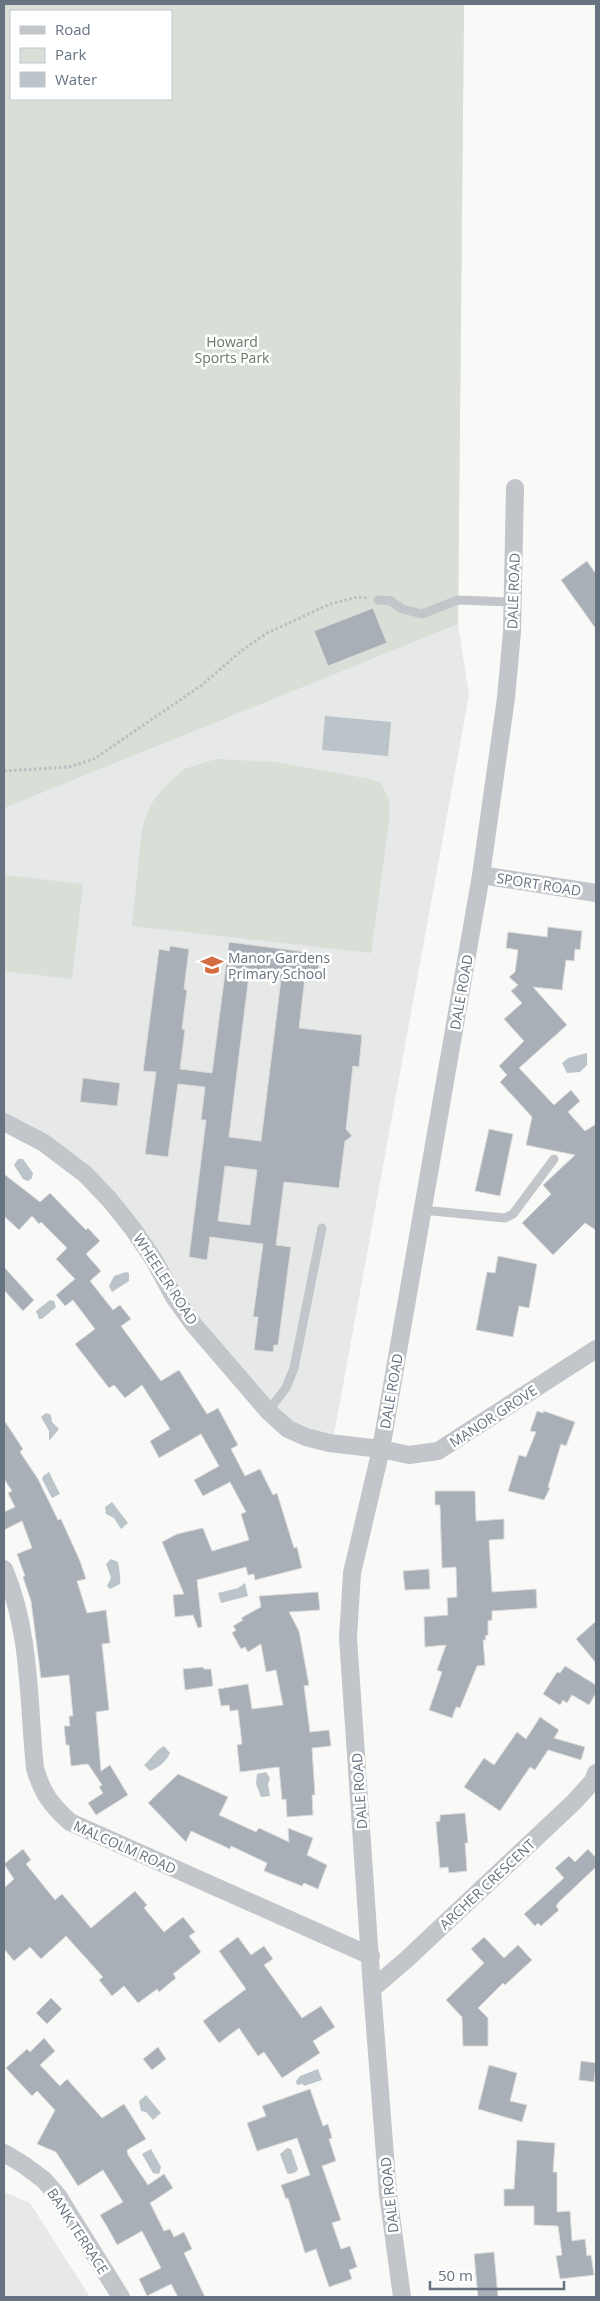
<svg xmlns="http://www.w3.org/2000/svg" width="600" height="2301" font-family="'Open Sans',sans-serif">
  <rect width="100%" height="100%" fill="#f9f9f8"/>
  <path fill="#e7e8e8" fill-rule="evenodd" d="M4,4H464L458,624L469,695L333,1440L270,1417L109,1199L4,1122ZM11,11H171V99H11Z
    M4,2192L30,2203L90,2297H4Z"/>
  <path fill="#d9ded7" fill-rule="evenodd" d="M4,4H464L458,624L4,808ZM11,11H171V99H11Z
    M216,759L276,762L370,779L381,783L389,799V822L371,953L132,926L142,828L151,804L162,790L184,769Z
    M4,875L83,884L72,979L4,971Z"/>
  <path fill="#bbc4c9" d="M325,716L391,722L388,756L322,750Z
    M587,1053V1065L580,1072L567,1073L562,1063L568,1058Z
    M18,1159H23L33,1173L32,1178L28,1181L23,1179L14,1165Z
    M126,1272L129,1273V1281L112,1292L109,1286L114,1276Z
    M50,1300L54,1301L56,1307L42,1319H39L36,1311Z
    M46,1413L51,1415L52,1422L59,1429L49,1441V1431L41,1417Z
    M49,1472L60,1494L52,1498L42,1479L43,1476Z
    M112,1502L128,1523L121,1529L114,1518L106,1514L105,1507Z
    M111,1559L118,1562C119,1567 121,1580 120,1584L110,1589L107,1586L111,1578L106,1564Z
    M245,1583L248,1596L221,1603L218,1593L238,1588Z
    M164,1746L170,1753C166,1762 159,1767 150,1771L144,1765C151,1759 156,1750 164,1746Z
    M266,1772L270,1778L268,1784L270,1796L261,1797L256,1784L257,1774Z
    M318,2069L322,2080L304,2086L303,2084L297,2085L296,2081L300,2076Z
    M146,2095L161,2113L153,2120L146,2112L141,2111L139,2101Z
    M287,2148L291,2149L298,2169L296,2172L290,2174L287,2173L280,2154Z
    M151,2149L161,2167L159,2174L153,2173L142,2154Z"/>
  <path fill="#a9afb6" stroke="#dbdbda" fill-rule="evenodd" d="M587,561L596,574V629L561,580Z
    M373,608L387,643L328,666L314,631Z
    M548,927L582,931L580,950L575,949L574,961L566,960L562,990L533,987L567,1025L519,1068L554,1105L571,1090L580,1101L568,1112L585,1131L596,1124V1230L585,1223L553,1255L522,1223L551,1194L543,1185L575,1155L526,1145L532,1117L500,1082L507,1075L499,1066L524,1041L504,1019L522,1003L511,991L518,985L509,977L515,972L518,950L506,948L508,932L547,937Z
    M229,942L321,954L318,971L306,969L299,1028L362,1035L359,1067L353,1066L346,1129L352,1136L345,1141L339,1188L284,1182L276,1245L291,1247L278,1345H274L273,1352L254,1350L258,1317H253L263,1244L210,1237L207,1260L189,1257L206,1120H201L205,1087L178,1084L168,1157L145,1154L156,1072L143,1071L159,949L169,951L170,946L189,949L184,989L187,990L182,1029L185,1030L180,1069L212,1073ZM249,975L281,979L261,1141L229,1137ZM225,1166L257,1170L250,1225L218,1221Z
    M83,1078L120,1083L117,1106L80,1102Z
    M489,1129L513,1134L500,1196L475,1191Z
    M4,1174L40,1202L50,1193L86,1230L88,1228L100,1241L86,1254L101,1271L90,1281L113,1310L120,1305L131,1319L121,1326L161,1381L179,1370L207,1414L218,1408L238,1445L231,1449L245,1476L260,1469L273,1495L277,1493L294,1548L297,1547L302,1568L255,1580L254,1574L248,1575L246,1567L197,1580L202,1627L198,1628L193,1615L175,1617L173,1595L184,1594L162,1542L177,1534L203,1528L212,1551L249,1540L241,1514L246,1512L230,1482L203,1496L194,1480L219,1466L201,1434L159,1458L150,1441L170,1429L142,1385L125,1398L114,1385L109,1388L75,1344L95,1329L73,1300L65,1306L56,1295L75,1279L56,1259L67,1248L41,1222L39,1224L32,1216L19,1230L4,1216Z
    M498,1256L537,1264L529,1308L519,1306L513,1337L476,1330L487,1272L495,1273Z
    M4,1267L34,1300L23,1311L4,1290Z
    M537,1411L543,1413L544,1411L575,1422L566,1446L561,1444L548,1487L550,1488L544,1500L508,1491L519,1455L526,1457L536,1432L530,1431Z
    M4,1420L23,1449L20,1452L38,1479L58,1520L61,1519L80,1561L86,1579L77,1581L87,1613L106,1610L110,1643L102,1644L109,1710L96,1712L101,1771L110,1765L128,1795L96,1815L88,1803L103,1793L99,1787L102,1785L88,1764L71,1766L69,1745H66L64,1726H70L69,1716H73L69,1675L41,1678L31,1601L23,1577L25,1576L17,1554L32,1548L22,1521L4,1530V1512L15,1507L8,1493L12,1491L4,1479Z
    M435,1491H475L476,1521L504,1519V1539L489,1540L492,1592L536,1589L537,1608L492,1611V1620L488,1621V1635L485,1636L486,1640H483L485,1665L477,1666L460,1708L456,1707L452,1718L429,1710L442,1672L437,1670L446,1645L425,1647L424,1617L448,1615L447,1598L457,1597L456,1567L442,1568L440,1505H435Z
    M429,1569L430,1589L405,1590L403,1571Z
    M318,1592L320,1610L289,1612L299,1631L309,1685L304,1686L310,1732L329,1730L331,1746L312,1748L315,1795H312L313,1815L287,1817L286,1799L282,1800L279,1767L240,1772L237,1745L242,1744L238,1710L230,1711L229,1705L221,1706L218,1689L248,1684L252,1709L283,1705L276,1670L266,1672L261,1644L248,1652L245,1647L241,1649L232,1633L236,1630L233,1626L243,1620L241,1618L261,1607L259,1596Z
    M596,1621V1663L576,1639Z
    M565,1666L596,1685V1693L589,1705L572,1695L567,1703L563,1700L560,1705L543,1694L557,1672L560,1673Z
    M203,1667L204,1669H211L213,1686L185,1690L183,1669Z
    M540,1717L559,1730L554,1738L585,1747L581,1760L548,1750L535,1770L530,1767L500,1811L464,1787L484,1758L494,1765L517,1732L526,1739Z
    M178,1774L228,1797L219,1815L256,1832L259,1828L289,1842L288,1828L313,1838L307,1855L327,1865L318,1889L304,1883L302,1886L264,1871L267,1863L231,1846L230,1849L191,1831L186,1842L148,1803Z
    M465,1813L468,1843H465L467,1871L449,1873L448,1867L440,1868L436,1822L440,1821V1815Z
    M23,1849L31,1860L26,1864L55,1900L62,1894L91,1928L135,1891L147,1905L144,1908L164,1932L183,1917L195,1932L189,1936L201,1952L173,1974L176,1978L159,1992L157,1989L138,2003L124,1986L112,1996L99,1980L103,1977L66,1936L41,1959L30,1947L14,1961L4,1949V1888L14,1879L4,1864Z
    M588,1849L596,1858V1867L559,1902L556,1906L559,1910L541,1926L538,1923L535,1926L524,1914L564,1878L555,1868L569,1856L575,1862Z
    M238,1937L251,1955L264,1946L273,1959L264,1965L302,2018L321,2006L335,2027L313,2041L320,2053L282,2078L264,2052L258,2056L239,2028L219,2043L203,2021L246,1989L219,1951Z
    M484,1937L504,1958L518,1945L532,1960L505,1985L503,1983L478,2008L488,2018V2046H463L462,2017L446,2000L484,1963L471,1949Z
    M51,1998L62,2009L47,2024L36,2013Z
    M44,2038L55,2051L40,2065L60,2086L67,2079L102,2118L124,2104L146,2139L127,2150L128,2155L148,2185L164,2174L173,2188L150,2203L164,2231L170,2229L174,2237L184,2232L192,2249L184,2253L205,2297H178L171,2284L147,2296L139,2279L161,2268L142,2231L117,2245L109,2230L100,2215L123,2202L103,2170L78,2186L56,2152L37,2144L55,2110L37,2091L32,2096L6,2068L27,2049L30,2052Z
    M158,2047L166,2059L152,2070L143,2059Z
    M581,2061L596,2063L594,2082L579,2080Z
    M489,2065L517,2073L510,2101L527,2105L522,2122L478,2109Z
    M310,2089L323,2126L328,2124L332,2138L329,2139L336,2161L322,2166L341,2220L332,2223L341,2249L350,2246L357,2267L349,2270L352,2279L329,2287L316,2249L305,2253L288,2198L286,2199L281,2185L310,2175L297,2138L257,2151L247,2123L266,2116L262,2106Z
    M517,2140L555,2143L553,2172H557V2212L570,2211L572,2241L585,2239L587,2256L591,2255L594,2275L560,2279L556,2256L562,2255L558,2226L534,2225V2206H504V2189H514Z
    M494,2252L498,2297H478L474,2254Z"/>
  <g fill="none" stroke-linecap="round" stroke-linejoin="round">
    <path stroke="#bcbec1" stroke-width="3" stroke-dasharray="2.5 2.5" stroke-linecap="butt" d="M4,771L69,767L94,759L202,685L241,651L267,633L330,604L357,597L368,598"/>
    <path stroke="#c2c5c9" stroke-width="9" d="M378,600L391,601L402,609L422,614L458,600L513,602
      M422,1210L505,1218L513,1214L554,1159
      M268,1411L286,1388L294,1368L322,1228"/>
    <path stroke="#c2c5c9" stroke-width="18" d="M481,875L596,893
      M4,1122L44,1143L85,1174L109,1199L133,1229L154,1260L174,1297L194,1325L268,1411L288,1429L306,1437L329,1443L381,1449L409,1455L438,1451L596,1349
      M4,1569C31,1632 28,1701 35,1768C42,1793 51,1805 70,1822L371,1956
      M372,1989L407,1959L574,1802L593,1781L596,1773
      M4,2153L24,2165L44,2180L58,2196L121,2297
      M402,2297L388,2194L372,1989L348,1638L352,1573L381,1449L481,875L506,698L512,632L515,488"/>
  </g>
  <defs>
    <g id="school-bare" transform="scale(1.725)"><path d="M0-5L7-2L0 1L-7-2ZM-4 1L0 2.5L4 1V4Q0 6-4 4Z" fill="#d36c3e" stroke="#fff" stroke-width="2.5" paint-order="stroke"/></g>
  </defs>
  <g fill-rule="evenodd">
    <use href="#school-bare" x="212" y="965"/>
  </g>
  <g text-anchor="middle" dominant-baseline="central" stroke-width="5" stroke-linejoin="round" paint-order="stroke">
    <g font-size="14" fill="#677866" stroke="#fff">
      <text x="232" y="341">Howard<tspan x="232" dy="16">Sports Park</tspan></text>
    </g>
    <g font-size="14" fill="#677380" stroke="#fff">
      <text transform="translate(513 591) rotate(-88)">DALE ROAD</text>
      <text transform="translate(539 884) rotate(9)">SPORT ROAD</text>
      <text transform="translate(461 992) rotate(-80)">DALE ROAD</text>
      <text transform="translate(166 1279) rotate(57)">WHEELER ROAD</text>
      <text transform="translate(391 1391) rotate(-80)">DALE ROAD</text>
      <text transform="translate(493 1416) rotate(-33)">MANOR GROVE</text>
      <text transform="translate(359 1791) rotate(-94)">DALE ROAD</text>
      <text transform="translate(125 1847) rotate(24)">MALCOLM ROAD</text>
      <text transform="translate(487 1884) rotate(-43)">ARCHER CRESCENT</text>
      <text transform="translate(389 2195) rotate(-96)">DALE ROAD</text>
      <text transform="translate(78 2231) rotate(57)">BANK TERRACE</text>
    </g>
    <g font-size="14" fill="#677380" stroke="#fff" text-anchor="start">
      <text x="228" y="957">Manor Gardens<tspan x="228" dy="16">Primary School</tspan></text>
    </g>
  </g>
  <rect width="600" height="2301" fill="none" stroke="#677380" stroke-width="10"/>
  <rect x="10" y="10" width="162" height="90" fill="#ffffff" stroke="#c2c7cc"/>
  <rect x="20" y="26" width="25" height="8" fill="#c2c5c9" stroke="#c2c7cc"/>
  <text x="55" y="35" font-size="15" fill="#677380">Road</text>
  <rect x="20" y="48" width="25" height="15" fill="#d9ded7" stroke="#c2c7cc"/>
  <text x="55" y="60" font-size="15" fill="#677380">Park</text>
  <rect x="20" y="72" width="25" height="15" fill="#bbc4c9" stroke="#c2c7cc"/>
  <text x="55" y="85" font-size="15" fill="#677380">Water</text>
  <path d="M430 2281v8h134v-8" fill="none" stroke="#677380" stroke-width="2.5"/>
  <text x="438" y="2281" font-size="15" fill="#677380" stroke="#ffffff" stroke-width="4" paint-order="stroke">50 m</text>
</svg>
